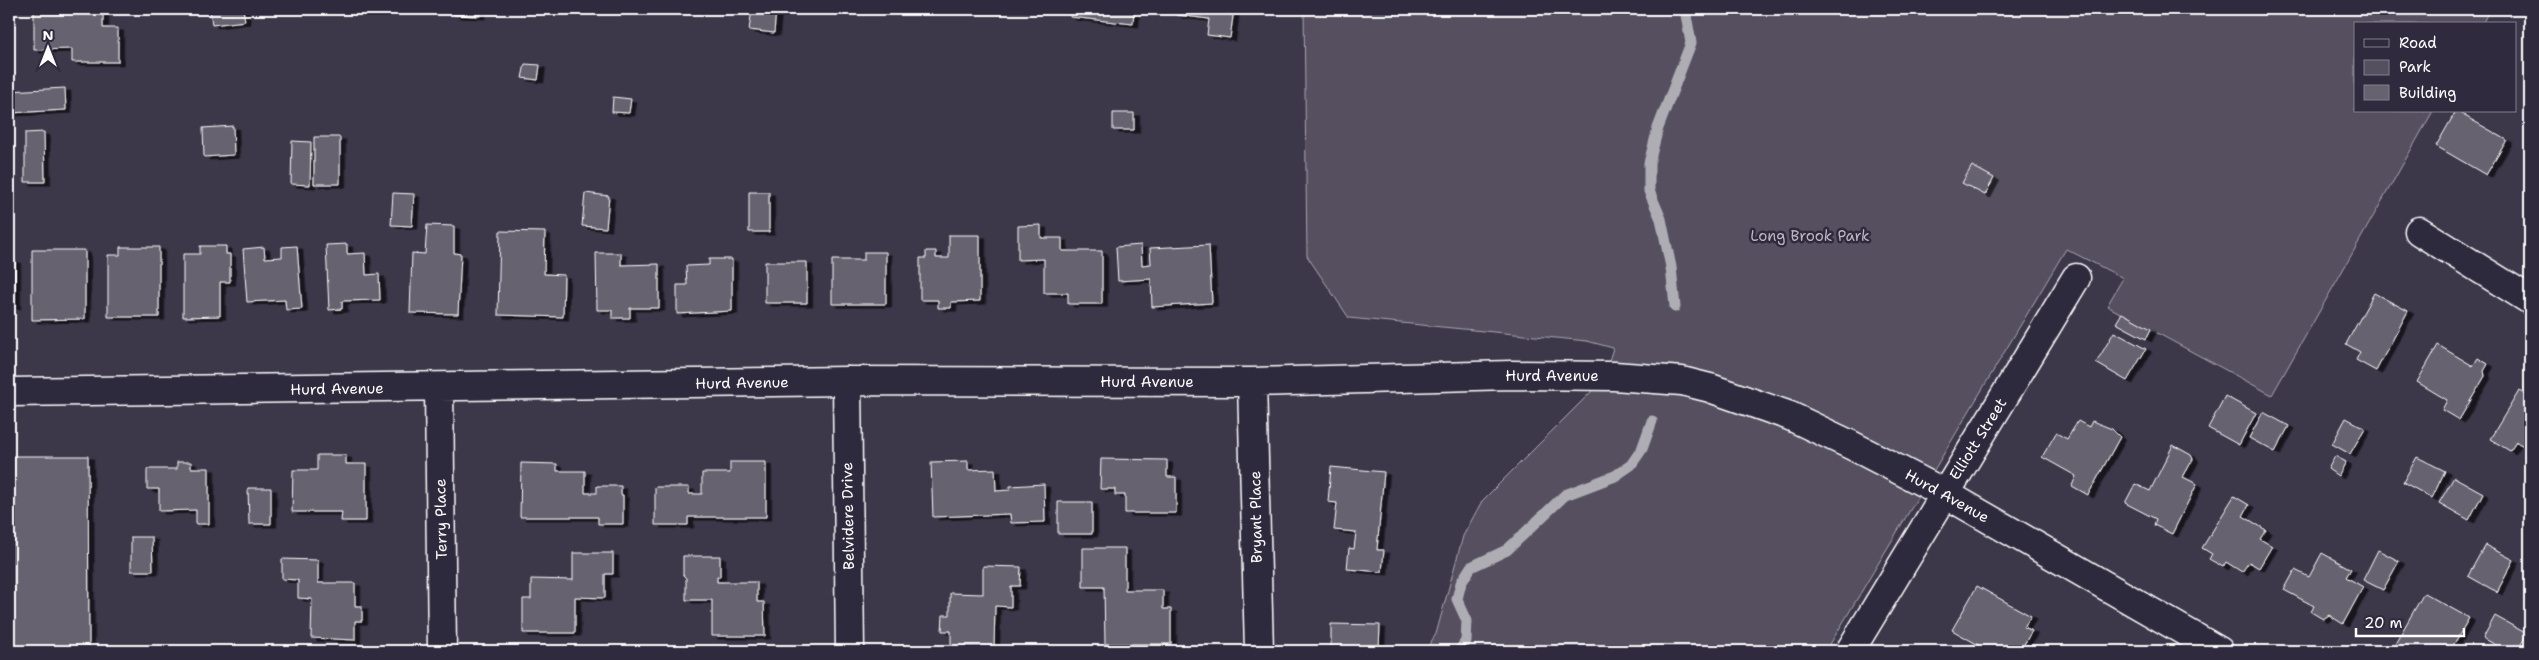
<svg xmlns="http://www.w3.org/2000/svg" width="2539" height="660" font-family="'Shantell Sans',sans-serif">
  <defs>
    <filter id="shadow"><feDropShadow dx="5.5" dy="3" stdDeviation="0" flood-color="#0009"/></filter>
  </defs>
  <rect width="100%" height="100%" fill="#3c3749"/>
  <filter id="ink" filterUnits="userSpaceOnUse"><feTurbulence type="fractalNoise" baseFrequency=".02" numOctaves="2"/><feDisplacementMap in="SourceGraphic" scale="10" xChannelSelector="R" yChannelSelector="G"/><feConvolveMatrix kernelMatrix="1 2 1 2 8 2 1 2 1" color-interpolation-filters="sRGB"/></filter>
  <g filter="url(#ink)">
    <path fill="#555060" stroke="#aaa8b0" d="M1304,9H2490L2482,24H2355V111H2433L2272,395L2107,306L2123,278L2066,249L1826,651H1425L1436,634L1463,536L1482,501L1603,380L1613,348L1587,341L1349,318L1307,256Z"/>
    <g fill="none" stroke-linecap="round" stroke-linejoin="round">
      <path stroke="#afadb4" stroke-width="11" d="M1675,307L1671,267L1661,219L1649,191V163L1658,128L1691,43L1685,9
        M1459,651L1466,641L1467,621L1457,599L1461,583L1471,567L1507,550L1565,495L1615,476L1631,465L1642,449L1652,421"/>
    </g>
    <path fill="#666270" stroke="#fff" filter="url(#shadow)" d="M34,9H103V28H118V62H72V49L34,50Z
      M210,9H243L245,21L212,25Z
      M454,9H481L480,16L454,15Z
      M752,9H776L774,33L749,30Z
      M1071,9H1134L1133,24L1070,17Z
      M1177,9H1234L1230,38L1207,35L1209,19L1176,15Z
      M525,64L540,65L538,80L522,78Z
      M65,88L66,110L10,113L9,91Z
      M613,97L631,99L629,113L612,112Z
      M2456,111L2507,140L2486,175L2436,146Z
      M1113,113H1134V130H1113Z
      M233,126L234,155L204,157L203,128Z
      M44,132L45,182H25V133Z
      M314,137H340V184H314Z
      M292,141L311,142L310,185L291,184Z
      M1972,166L1994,178L1985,195L1962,183Z
      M749,192H769V232H749Z
      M393,193L414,194L412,226L391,225Z
      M585,193L609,196L606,228L582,226Z
      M427,225L454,226V253L461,254L458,314L410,313L412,253L425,254Z
      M1041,225V238H1062V251H1102V304H1068V293H1044V259L1018,260V226Z
      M500,231L545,232L544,274L564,275L563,317L498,315Z
      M949,235H980V301L951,302V308H938V300H920V258H926V251H936V258H949Z
      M347,244V254L365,253L366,275L379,274L380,300L342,301V309L329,310L326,245Z
      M1141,245L1142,265L1151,264L1150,248L1209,245L1212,303L1152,307L1151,279L1118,281L1116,247Z
      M200,246H226V254H230V282H220V316L183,317V254H200Z
      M297,246L302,309L286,310L285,300L247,302L243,249L264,247L265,258L282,257V247Z
      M120,247H159V317H108V255H120Z
      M32,250H85V319L32,320Z
      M864,252H886V304H832V260H864Z
      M596,253H621V265L659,264V308H630V318H612V310H597Z
      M709,259H732V311L677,314V285H687L686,266L709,265Z
      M9,260H15V306H9Z
      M765,262H807V303H765Z
      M2374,293L2408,311L2376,371L2356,360L2360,352L2346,344Z
      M2122,313L2151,329L2146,339L2116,323Z
      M2114,332L2146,349L2127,381L2096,363Z
      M2438,345L2473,366L2478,358L2488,364L2484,371L2485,376L2459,420L2442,410L2447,400L2417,382Z
      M2519,391L2530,397V449L2516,442L2510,451L2490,439Z
      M2225,396L2256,413L2239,445L2208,428Z
      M2263,412L2289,426L2275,452L2249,438Z
      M2346,418L2365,428L2350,454L2332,444Z
      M2078,421L2089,427L2092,421L2112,429L2120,437L2088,495L2072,486L2076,476L2042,457L2056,433L2067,439Z
      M2173,445L2191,455L2193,459L2183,477L2197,484L2172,534L2154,525L2156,519L2125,503L2135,484L2150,491Z
      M317,455H346V464H366V521H341L342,512H292L293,470H317Z
      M9,456H88L89,651H9Z
      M2335,456L2346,462L2338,476L2328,469Z
      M2417,457L2445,471L2432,498L2403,482Z
      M1101,459L1167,460V477H1176V513H1125V495H1115V489H1100Z
      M968,461V470L995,469L996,491L1010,490V486L1044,484L1045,522L1011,523L1010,514L933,517L931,462Z
      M177,462H191V468H209V524H196V510L159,511V489H147V469H177Z
      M730,462H766V517H688V525H655V487H689V494H702V473H730Z
      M521,463L557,464V471H585V493H597V486H621V495H623V524H598V517H520Z
      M1331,467L1384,472L1377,550H1384L1382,572L1347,569L1349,548L1354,549L1356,532L1334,530L1337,503L1328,502Z
      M2454,477L2483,493L2469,520L2439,503Z
      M248,488H271V524H249Z
      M2234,496L2249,505L2243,516L2266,530L2260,539L2272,546L2259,568L2249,562L2242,572L2226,562L2223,567L2209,559L2212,554L2202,548Z
      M1058,502H1092V534H1058Z
      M131,537H152L153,571H131Z
      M2485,545L2514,560L2497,592L2468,576Z
      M1083,548H1125V590H1163V609H1171V644H1105L1104,587H1083Z
      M2378,550L2399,561L2383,590L2363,580Z
      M573,553H613V574H605V598L575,597V633H523V599H531V579L573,580Z
      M2322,553L2351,569L2346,577L2363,587L2343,624L2329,615L2323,619L2311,612L2314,606L2284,590L2295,570L2309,577Z
      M683,556H720V577H717V582H757V602H764L765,636H712V600H686V578L683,575Z
      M282,559L318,560V583H355V606H362V621H355V640L311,638L312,599L298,598V580L282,579Z
      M983,566L1021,567L1020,586H1011V607L995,606L994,648L951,647V631H942L943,615H950V593L983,594Z
      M1977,586L2031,616L2024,627L2032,631L2020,651H1989L1952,630Z
      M2424,593L2469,618L2450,651H2391Z
      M2495,616L2527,634L2517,651H2507L2483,638Z
      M1331,624L1380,625L1379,649H1384V651H1320V649H1331Z"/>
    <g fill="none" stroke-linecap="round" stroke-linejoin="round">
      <g stroke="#fff" stroke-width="31">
        <path id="street" d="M2419,231L2530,300
          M847,381L850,651
          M1252,382L1259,651
          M439,388L442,651
          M9,392L847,381L1252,382L1511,375L1614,376L1682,381L1710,388L1790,416L1851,445L1944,493L2219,651
          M1850,651L2076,278"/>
      </g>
      <use href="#street" stroke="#2f2a3d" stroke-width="28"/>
    </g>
  </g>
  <g text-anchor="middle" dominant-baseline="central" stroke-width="5" stroke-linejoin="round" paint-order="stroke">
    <g font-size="15" fill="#bbb9bf" stroke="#2f2a3d">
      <text x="1810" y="236">Long Brook Park</text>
    </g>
    <g font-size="15" fill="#fff" stroke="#2f2a3d">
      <text x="1552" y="376">Hurd Avenue</text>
      <text x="1147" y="382">Hurd Avenue</text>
      <text transform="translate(742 383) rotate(-1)">Hurd Avenue</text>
      <text transform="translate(337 389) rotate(-1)">Hurd Avenue</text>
      <text transform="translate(1978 439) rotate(-58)">Elliott Street</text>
      <text transform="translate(1947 496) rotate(29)">Hurd Avenue</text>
      <text transform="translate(848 516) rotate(-91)">Belvidere Drive</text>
      <text transform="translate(1256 517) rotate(-91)">Bryant Place</text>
      <text transform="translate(441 519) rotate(-91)">Terry Place</text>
    </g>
  </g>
  <rect width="2539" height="660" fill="none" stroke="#2f2a3d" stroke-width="30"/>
  <rect x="15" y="15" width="2509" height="630" fill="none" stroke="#fff" stroke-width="2" filter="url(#ink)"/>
  <rect x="2354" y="22" width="162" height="90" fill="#2f2a3d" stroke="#827f8b"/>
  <rect x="2364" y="39" width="25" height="8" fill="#2f2a3d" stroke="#827f8b"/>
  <text x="2399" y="48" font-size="15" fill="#ffffff">Road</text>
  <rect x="2364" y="60" width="25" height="15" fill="#555060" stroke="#827f8b"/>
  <text x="2399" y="72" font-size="15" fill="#ffffff">Park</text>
  <rect x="2364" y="85" width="25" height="15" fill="#666270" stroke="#827f8b"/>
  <text x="2399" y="98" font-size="15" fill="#ffffff">Building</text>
  <g transform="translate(48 48)" stroke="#2f2a3d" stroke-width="4" paint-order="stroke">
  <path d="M0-4L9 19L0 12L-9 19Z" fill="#ffffff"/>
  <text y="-8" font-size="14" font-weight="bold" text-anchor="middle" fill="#ffffff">N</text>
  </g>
  <path d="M2356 628v8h108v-8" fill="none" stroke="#ffffff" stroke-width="2.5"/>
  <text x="2364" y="628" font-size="15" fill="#ffffff" stroke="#2f2a3d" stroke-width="4" paint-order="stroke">20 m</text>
</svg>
